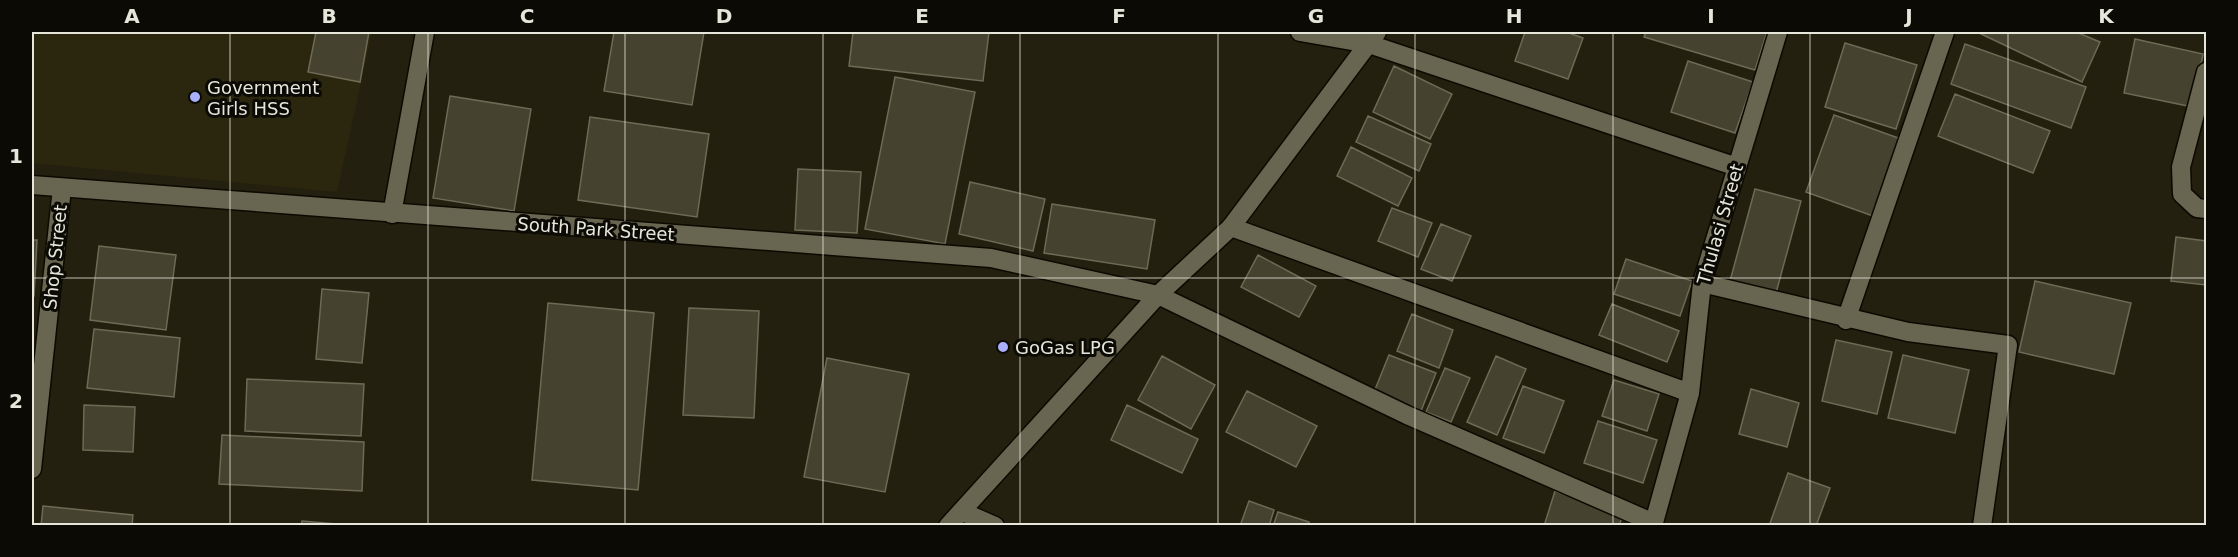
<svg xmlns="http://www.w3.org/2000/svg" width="2238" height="557" font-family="'DejaVu Sans',sans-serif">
  <rect width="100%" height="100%" fill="#23200f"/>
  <path fill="#2b270e" d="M32,32H372L337,192L32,163Z"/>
  <path fill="#454230" stroke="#6d6a56" stroke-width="1.5" d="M316,32H369L360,82L308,72Z
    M614,32H704L692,105L604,91Z
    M853,32H989L983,81L849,66Z
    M1525,32H1566L1583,38L1568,79L1515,61Z
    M1646,32H1767L1755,70L1644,37Z
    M1977,32H2076L2100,42L2082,82Z
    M2135,39L2203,54L2193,107L2124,93Z
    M1845,43L1917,65L1896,129L1825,107Z
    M1965,44L2086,87L2071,128L1951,84Z
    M1688,61L1753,82L1735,133L1671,112Z
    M1394,66L1452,94L1430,139L1373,112Z
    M895,77L975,92L945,244L865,229Z
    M1955,94L2050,131L2033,173L1938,136Z
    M450,96L531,109L514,211L433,198Z
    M1834,115L1901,139L1873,216L1806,192Z
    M1368,116L1431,144L1419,171L1356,142Z
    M590,117L709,134L697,217L578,200Z
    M1351,147L1412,178L1398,206L1337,176Z
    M798,169L861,172L857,233L795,230Z
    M970,182L1045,199L1033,251L959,234Z
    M1755,189L1801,201L1776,293L1730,281Z
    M1052,204L1155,220L1147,269L1044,253Z
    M1392,208L1432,223L1418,257L1378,241Z
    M1441,224L1471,236L1452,281L1421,269Z
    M2176,237L2206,241V285L2171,281Z
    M32,240H37L34,296H32Z
    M99,246L176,255L166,330L90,320Z
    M1258,255L1316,286L1299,317L1241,287Z
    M1626,259L1692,281L1680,316L1614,294Z
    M2035,281L2131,303L2114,374L2019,352Z
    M322,289L369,293L362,363L316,359Z
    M548,303L654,313L638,490L532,480Z
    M1612,304L1679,331L1667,362L1599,335Z
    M689,308L759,311L754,418L683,415Z
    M1412,314L1453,330L1439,368L1397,351Z
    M94,329L180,338L174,397L87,388Z
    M1836,340L1892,352L1877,414L1822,401Z
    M1389,355L1436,373L1421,411L1374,392Z
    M1903,355L1969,370L1955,433L1888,418Z
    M1162,356L1215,385L1191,429L1138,400Z
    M1496,356L1526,369L1497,435L1467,422Z
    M827,358L909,374L885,492L804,477Z
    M1445,368L1470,378L1451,422L1426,412Z
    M247,379L364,384L361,436L245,431Z
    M1614,380L1659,394L1647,431L1602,416Z
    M1523,386L1564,401L1544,453L1503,438Z
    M1751,389L1799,403L1787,447L1739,434Z
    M1247,391L1317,426L1296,467L1226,432Z
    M84,405L135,407L133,452L83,450Z
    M1127,405L1198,439L1182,473L1111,440Z
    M1598,421L1657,440L1643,483L1584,463Z
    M222,435L364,442L362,491L219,484Z
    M1788,473L1830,488L1816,526H1769Z
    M1555,491L1623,514L1619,526H1544Z
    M1249,501L1274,510L1269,526H1240Z
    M43,506L133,515L132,526H41Z
    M1278,512L1309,522L1308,526H1273Z
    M302,521L348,525L301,526Z"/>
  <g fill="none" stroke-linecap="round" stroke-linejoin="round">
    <g stroke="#0c0a00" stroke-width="21">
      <path id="minor" d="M1300,32L1369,44L1737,167
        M2206,72L2181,167L2182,194L2197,208L2206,209
        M392,214L425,32
        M1231,227L1690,393
        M1702,283L1908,332L2008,345L1982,526
        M1158,295L1407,415L1654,523
        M1846,320L1945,32
        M32,469L62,188
        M1653,526L1690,393L1702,283L1778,32"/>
    </g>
    <g stroke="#0c0a00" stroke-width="21">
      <path id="tertiary" d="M32,185L991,258L1158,295
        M963,512L995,526
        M948,526L1158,295L1231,227L1377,32"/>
    </g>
    <use href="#minor" stroke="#686551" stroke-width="18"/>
    <use href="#tertiary" stroke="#686551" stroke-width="18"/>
  </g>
  <path fill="none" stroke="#e7e6db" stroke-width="1.5" stroke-opacity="0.55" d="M230,32V526M428,32V526M625,32V526M823,32V526M1020,32V526M1218,32V526M1415,32V526M1613,32V526M1810,32V526M2008,32V526M32,278H2206"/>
  <g fill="#aab0fb" stroke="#0b0a04" stroke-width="2">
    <circle cx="195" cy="97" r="6"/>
    <circle cx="1003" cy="347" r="6"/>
  </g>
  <g text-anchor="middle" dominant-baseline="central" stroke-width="6" stroke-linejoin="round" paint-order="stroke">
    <g font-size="18" fill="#e7e6db" stroke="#0b0a04" text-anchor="start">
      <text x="207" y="87">Government<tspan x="207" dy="21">Girls HSS</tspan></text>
      <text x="1015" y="347">GoGas LPG</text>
    </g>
    <g font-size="18" fill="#e7e6db" stroke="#0b0a04">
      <text transform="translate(1720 224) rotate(-74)">Thulasi Street</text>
      <text transform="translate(596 229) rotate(4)">South Park Street</text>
      <text transform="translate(55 257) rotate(-84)">Shop Street</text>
    </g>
  </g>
  <rect width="2238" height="557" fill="none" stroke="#0b0a04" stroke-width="66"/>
  <rect x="33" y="33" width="2172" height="491" fill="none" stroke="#e7e6db" stroke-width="2"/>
  <g font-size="20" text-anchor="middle" font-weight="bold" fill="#e7e6db">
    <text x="132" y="23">A</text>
    <text x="329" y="23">B</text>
    <text x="527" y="23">C</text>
    <text x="724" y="23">D</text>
    <text x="922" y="23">E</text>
    <text x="1119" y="23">F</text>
    <text x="1316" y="23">G</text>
    <text x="1514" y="23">H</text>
    <text x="1711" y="23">I</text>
    <text x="1909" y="23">J</text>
    <text x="2106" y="23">K</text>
    <text x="16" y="163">1</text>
    <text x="16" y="408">2</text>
  </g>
</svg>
